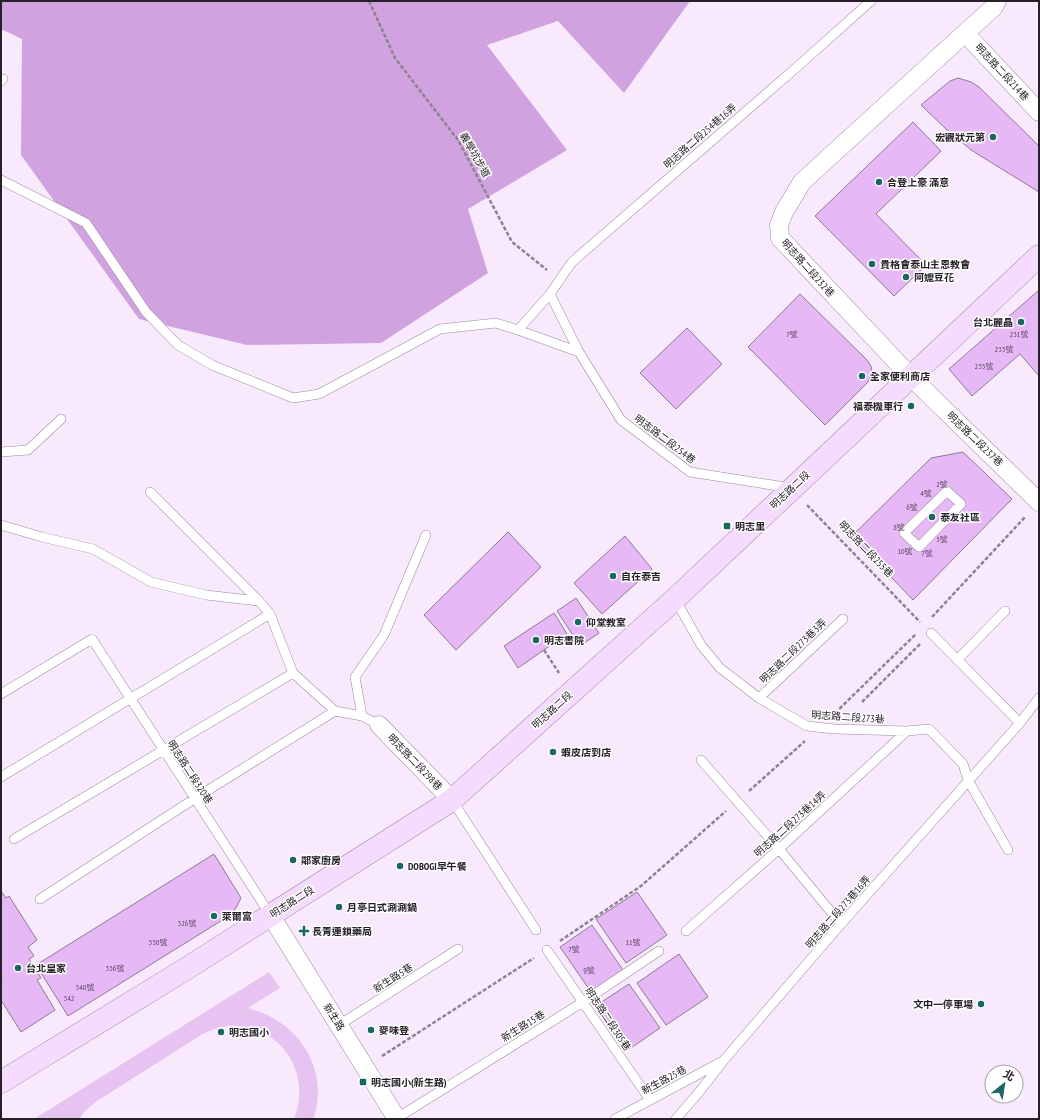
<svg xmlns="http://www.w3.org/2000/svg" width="1040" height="1120" font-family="'PT Sans Narrow','Noto Sans TC',sans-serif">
  <rect width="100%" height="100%" fill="#f8eafc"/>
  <path fill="#e7c3f2" d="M269,972L280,988L248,1008C256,1011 264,1013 271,1017C308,1036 328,1080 313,1119H294C313,1072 279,1022 227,1026C218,1027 209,1031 201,1035L97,1101L86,1110L79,1119H34Z"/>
  <path fill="#d0a2df" d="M1,1H690L624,93L558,21L487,45L567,150L468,209L488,273L381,343L247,345L139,319L21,155L22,39L1,29Z"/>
  <path fill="#e7b8f6" stroke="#8b7c90" d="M958,78L971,82L979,87L1039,146V192L971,150L946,129L921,105L950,81Z
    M913,122L941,151L876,214L926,265L894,296L815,216Z
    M1039,290V376L1020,354L972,396L949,369Z
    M800,294L867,360L871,366L872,374L868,382L825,425L748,347Z
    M687,328L722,364L676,409L640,373Z
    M963,452L1012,499L913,600L852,536L931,458Z
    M508,532L541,567L456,650L424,615Z
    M625,536L652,569L602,614L574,583Z
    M576,598L599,633L580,646L557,611Z
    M554,613L567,634L518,668L504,646Z
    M214,854L241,898L237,906L232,914L68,1016L36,965Z
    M1,891L6,898L9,896L37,940L28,947L34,956L29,959L41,978L37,980L55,1010L21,1032L1,1000V980L2,979L1,977Z
    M637,892L667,935L626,963L596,919Z
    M592,925L623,970L591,992L560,947Z
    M679,954L708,997L666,1025L637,983Z
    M629,984L660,1028L628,1050L597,1005Z"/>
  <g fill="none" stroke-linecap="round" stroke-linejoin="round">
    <g stroke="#998a9e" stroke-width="10">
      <path id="lane" d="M1,81L3,79
        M1,180L86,223L146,312L178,345L212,365L293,398L319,394L440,329L496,323L518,330L579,352
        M550,294L579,352L621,420L690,472L791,488
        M518,330L550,294L572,262L797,67L871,1
        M1,452L28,450L61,419
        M947,491L961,504L919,547L904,533Z
        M150,492L259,601
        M1,525L42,537L93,549L151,582L206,595L259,601L270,614L293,673L335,711L362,716L379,725
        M675,599L701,645L720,668L759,698L807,726L834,729L907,731L929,729L963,764L968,780L1008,850
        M931,633L1020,723
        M957,660L1005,611
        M1,694L92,639L271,916
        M759,698L843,619
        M362,716L355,677L384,635L426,535
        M701,760L779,849L841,924
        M1,777L270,614
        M452,800L536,930
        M14,839L293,673
        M40,899L194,799L335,711
        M686,931L779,849L907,731
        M547,950L650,1100
        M339,1025L458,949
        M397,1118L583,1002L659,951
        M615,1119L721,1062
        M676,1119L700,1091L724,1060L841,924L1020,723L1039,698"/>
    </g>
    <g stroke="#998a9e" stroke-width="19">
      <path id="street" d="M965,33L993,8L997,1
        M1039,112L965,33L802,182L784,212L779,225L780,238L910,376L1039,502
        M379,725L452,800
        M271,916L397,1119"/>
    </g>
    <g stroke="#998a9e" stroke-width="23">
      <path id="secondary" d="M1,1082L181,972L452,800L675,599L1039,256"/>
    </g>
    <path stroke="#8d8390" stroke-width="2.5" stroke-dasharray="4 2" stroke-linecap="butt" d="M369,1L395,58L458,140L512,242L547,270
      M807,505L920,622
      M932,617L1026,516
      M544,650L559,673
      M862,702L920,644
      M835,713L916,634
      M749,791L805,741
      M560,941L641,886L726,811
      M382,1056L534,958"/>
    <use href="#lane" stroke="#fff" stroke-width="9"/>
    <use href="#street" stroke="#fff" stroke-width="18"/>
    <use href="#secondary" stroke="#f5dbfd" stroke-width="22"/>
  </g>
  <g fill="#1a6662" stroke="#fff" stroke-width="1.5">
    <circle cx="993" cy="137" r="4"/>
    <circle cx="879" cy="182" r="4"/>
    <circle cx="872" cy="264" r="4"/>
    <circle cx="906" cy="277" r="4"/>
    <circle cx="1021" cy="322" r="4"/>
    <circle cx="862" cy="376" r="4"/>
    <circle cx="911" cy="406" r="4"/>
    <circle cx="932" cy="517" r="4"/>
    <rect x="723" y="522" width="8" height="8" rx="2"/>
    <circle cx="613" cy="576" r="4"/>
    <circle cx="578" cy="622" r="4"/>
    <circle cx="536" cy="640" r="4"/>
    <circle cx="553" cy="752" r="4"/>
    <circle cx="293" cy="860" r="4"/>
    <circle cx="400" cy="866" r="4"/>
    <circle cx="339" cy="907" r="4"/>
    <circle cx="214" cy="916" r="4"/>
    <path d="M302 925h4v4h4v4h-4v4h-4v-4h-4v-4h4z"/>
    <circle cx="18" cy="968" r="4"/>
    <circle cx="981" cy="1004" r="4"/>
    <circle cx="371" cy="1030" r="4"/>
    <circle cx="221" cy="1032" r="4"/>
    <rect x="359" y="1078" width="8" height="8" rx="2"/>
  </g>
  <g text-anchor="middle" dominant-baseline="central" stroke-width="3" stroke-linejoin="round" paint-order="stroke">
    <g font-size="8" fill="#56465c">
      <text x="792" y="334">7號</text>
      <text x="1019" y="334">231號</text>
      <text x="1004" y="349">233號</text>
      <text x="984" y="366">235號</text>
      <text x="942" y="484">2號</text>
      <text x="926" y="493">4號</text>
      <text x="912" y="507">6號</text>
      <text x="899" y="527">8號</text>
      <text x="942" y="539">5號</text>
      <text x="905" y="551">10號</text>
      <text x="927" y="553">7號</text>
      <text x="187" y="923">326號</text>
      <text x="158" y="942">330號</text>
      <text x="633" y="942">11號</text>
      <text x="574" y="949">7號</text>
      <text x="115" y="968">336號</text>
      <text x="589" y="970">9號</text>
      <text x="85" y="987">340號</text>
      <text x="69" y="998">342</text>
    </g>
    <g font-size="10" fill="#262028" stroke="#fff">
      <text transform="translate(1002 72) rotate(47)">明志路二段214巷</text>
      <text transform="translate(700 136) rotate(-41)">明志路二段254巷16弄</text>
      <text transform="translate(475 155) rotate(60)">義學坑步道</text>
      <text transform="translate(808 268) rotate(48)">明志路二段232巷</text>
      <text transform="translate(665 439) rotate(37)">明志路二段254巷</text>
      <text transform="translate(975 439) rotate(44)">明志路二段237巷</text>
      <text transform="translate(790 490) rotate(-43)">明志路二段</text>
      <text transform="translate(866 549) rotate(46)">明志路二段255巷</text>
      <text transform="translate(793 651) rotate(-44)">明志路二段273巷3弄</text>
      <text transform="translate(552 710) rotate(-42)">明志路二段</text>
      <text transform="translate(848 717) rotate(4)">明志路二段273巷</text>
      <text transform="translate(415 762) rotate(46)">明志路二段298巷</text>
      <text transform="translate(190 772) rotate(57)">明志路二段320巷</text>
      <text transform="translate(790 824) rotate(-42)">明志路二段273巷14弄</text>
      <text transform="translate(292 902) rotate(-32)">明志路二段</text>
      <text transform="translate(838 912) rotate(-49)">明志路二段273巷16弄</text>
      <text transform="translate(393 978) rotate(-33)">新生路5巷</text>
      <text transform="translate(334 1017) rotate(58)">新生路</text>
      <text transform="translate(608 1019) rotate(56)">明志路二段305巷</text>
      <text transform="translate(523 1026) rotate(-32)">新生路15巷</text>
      <text transform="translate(664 1080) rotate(-28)">新生路25巷</text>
    </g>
    <g font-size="10" font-weight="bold" fill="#262028" stroke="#fff" text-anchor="start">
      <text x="985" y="137" text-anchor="end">宏觀狀元第</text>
      <text x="887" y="182">合登上豪 滿意</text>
      <text x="880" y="264">貴格會泰山主恩教會</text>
      <text x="914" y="277">阿嬤豆花</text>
      <text x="1013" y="322" text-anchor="end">台北麗晶</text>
      <text x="870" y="376">全家便利商店</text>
      <text x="903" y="406" text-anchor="end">福泰機車行</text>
      <text x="940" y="517">泰友社區</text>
      <text x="735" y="526">明志里</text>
      <text x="621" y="576">自在泰吉</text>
      <text x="586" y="622">仰堂教室</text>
      <text x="544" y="640">明志書院</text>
      <text x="561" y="752">蝦皮店到店</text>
      <text x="301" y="860">鄰家廚房</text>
      <text x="408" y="866">DOBOGI早午餐</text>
      <text x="347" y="907">月亭日式涮涮鍋</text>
      <text x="222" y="916">萊爾富</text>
      <text x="312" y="931">長青連鎖藥局</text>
      <text x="26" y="968">台北皇家</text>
      <text x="973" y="1004" text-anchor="end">文中一停車場</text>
      <text x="379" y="1030">麥味登</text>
      <text x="229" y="1032">明志國小</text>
      <text x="371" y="1082">明志國小(新生路)</text>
    </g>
  </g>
  <rect width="1040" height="1120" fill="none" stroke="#262028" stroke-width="4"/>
  <g transform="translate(1004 1084) rotate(30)"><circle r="19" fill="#ffffff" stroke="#a8a6a9"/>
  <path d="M0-3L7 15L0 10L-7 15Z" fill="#1a6662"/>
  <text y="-6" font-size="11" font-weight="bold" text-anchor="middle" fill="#262028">北</text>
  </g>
</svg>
